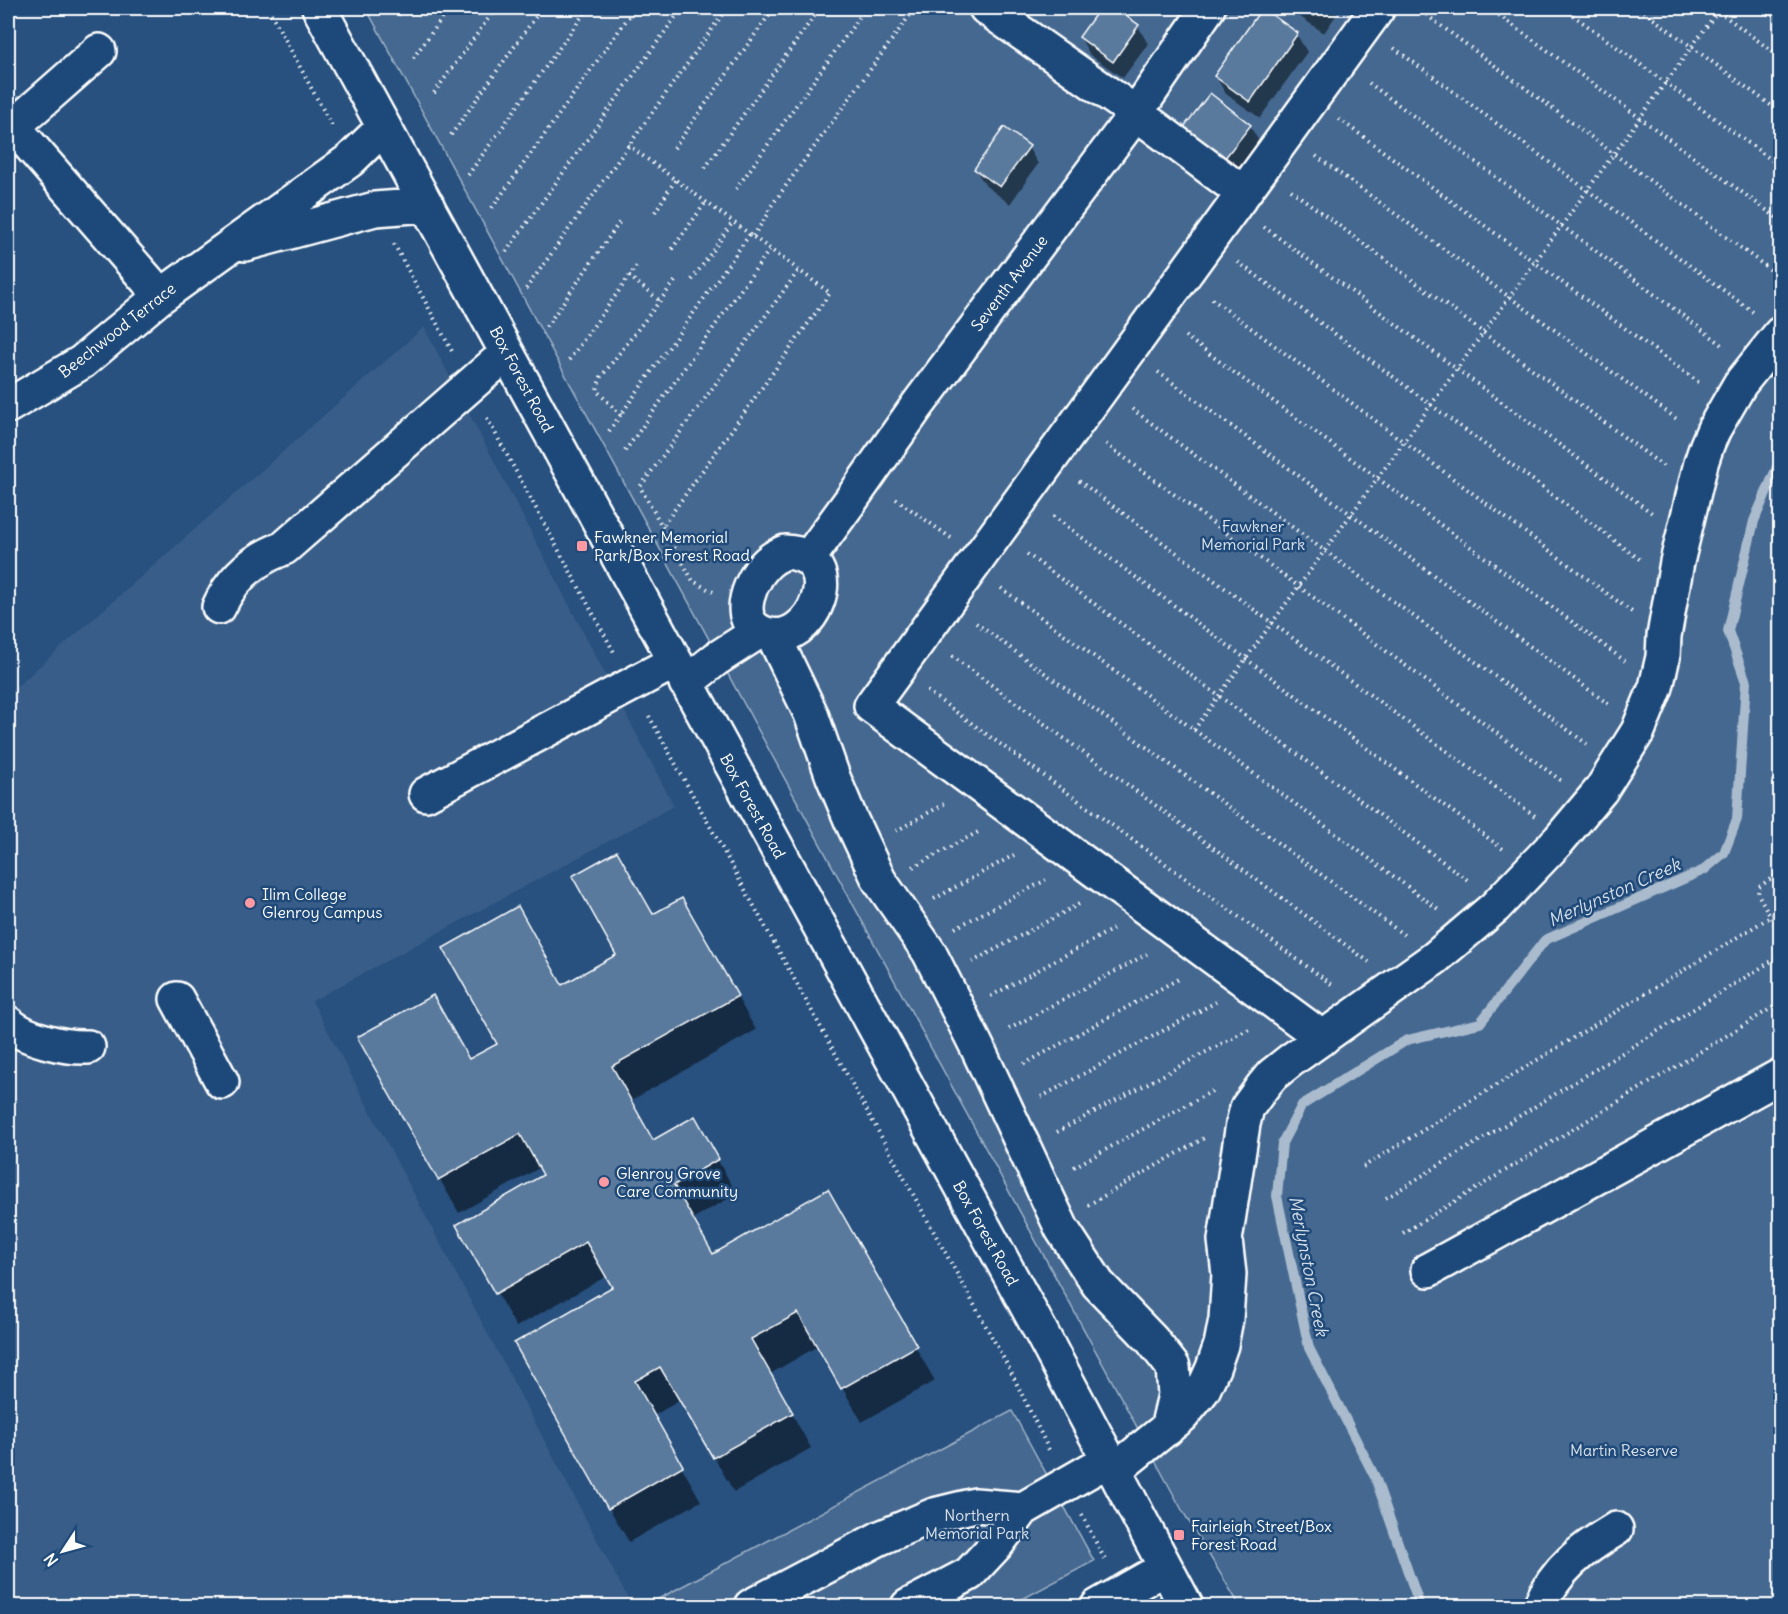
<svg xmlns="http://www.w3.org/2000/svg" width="1788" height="1614" font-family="Delius,sans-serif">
  <rect width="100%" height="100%" fill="#28517f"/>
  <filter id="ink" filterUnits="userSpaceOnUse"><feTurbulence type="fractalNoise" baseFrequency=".0167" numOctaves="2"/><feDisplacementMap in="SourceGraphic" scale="12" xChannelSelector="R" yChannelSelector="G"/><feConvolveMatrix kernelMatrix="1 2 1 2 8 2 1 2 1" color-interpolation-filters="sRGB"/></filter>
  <g filter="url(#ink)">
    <path fill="#375d88" d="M424,327L674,806L312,1001L632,1606H8V694Z"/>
    <path fill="#446890" stroke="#a2b4c8" stroke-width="1.5" d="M366,8H1780V1606H1240L1182,1510Z
      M1012,1411L1094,1561L1009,1606H645Z"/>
    <path fill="#0007" d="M1102,8H1112L1138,26L1148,44L1123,78L1090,55L1080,37Z
      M1287,8H1341L1324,33Z
      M1297,35L1307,52L1260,118L1226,94L1216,77Z
      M1250,126L1260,143L1232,180L1192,149Z
      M1028,147L1038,164L1010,204L986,186L975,169Z
      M682,900L756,1030L630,1101L653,1141L694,1119L737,1194L692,1219L713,1256L827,1191L935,1381L862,1422L818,1346L770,1374L811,1448L734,1492L681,1400L653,1416L701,1501L629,1542L609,1508L614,1288L607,1276L516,1327L458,1225L546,1175L541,1167L459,1213L359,1038L469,1061L499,1044L562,987L618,955L653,916Z"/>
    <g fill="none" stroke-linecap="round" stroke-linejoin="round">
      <path stroke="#aabbcd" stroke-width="10" d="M1420,1606L1375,1477L1309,1348L1277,1196L1282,1143L1302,1105L1407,1040L1480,1023L1545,940L1704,870L1724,853L1737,819L1746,682L1728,631L1754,521L1780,460"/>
    </g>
    <path fill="#5a7a9d" stroke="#fff" stroke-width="1.5" d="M1100,8H1115L1139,25L1113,62L1079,37Z
      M1262,8L1298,33L1250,102L1214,76Z
      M1301,8H1320L1314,16Z
      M1210,93L1251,125L1221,163L1180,132Z
      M1004,127L1030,146L1000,187L974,169Z
      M617,851L653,914L682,898L738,996L612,1066L653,1140L695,1116L719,1159L674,1185L713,1254L828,1189L917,1346L841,1389L798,1313L751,1339L793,1413L713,1458L660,1367L635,1381L683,1466L608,1509L514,1343L612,1287L586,1242L495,1294L456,1225L543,1175L520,1134L438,1180L357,1037L433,995L469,1059L497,1044L443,948L518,906L562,985L616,955L572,876Z"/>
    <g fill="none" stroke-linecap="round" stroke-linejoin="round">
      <g stroke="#fff" stroke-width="38">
        <path id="minor" d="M319,8L1040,1330L1186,1606
          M986,8L1136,113L1243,193
          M13,126L161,296
          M8,131L99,51
          M245,244L375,209L427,205
          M8,406L82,362L161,296L350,160L384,127
          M785,552C851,555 813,649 766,634C729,623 751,574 772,559C776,556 781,554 785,552Z
          M808,559L851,500L917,406L1136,113L1208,8
          M219,607C232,578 254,559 284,548L507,353
          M774,637L811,714L833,777L851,820L879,880L929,952L977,1047L1062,1229L1098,1284L1152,1340L1173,1367L1175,1395L1167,1429
          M686,683L716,659L758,632
          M426,794L674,662
          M177,999L222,1082
          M8,1023C25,1039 65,1048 88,1047
          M1323,1038L871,706L1378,8
          M1428,1270L1780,1076
          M1114,1471L1182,1416L1203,1390L1213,1368L1221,1345L1226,1319L1229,1274L1225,1240L1243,1124L1247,1108L1263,1086L1272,1075L1291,1060L1435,958L1495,907L1559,840L1601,790L1638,731L1656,687L1663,657L1664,636L1677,562L1701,463L1707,445L1714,429L1740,384L1780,334
          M751,1606L880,1538L934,1515L975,1505L1023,1509
          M908,1606L969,1574L997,1544L1023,1509L1108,1460
          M1098,1606L1165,1568
          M1540,1606C1556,1569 1582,1549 1616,1529"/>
      </g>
      <path stroke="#fff" stroke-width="4" stroke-dasharray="1.5 4.5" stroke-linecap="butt" d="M268,8L333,128
        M1417,8L1780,277
        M1489,8L1780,220
        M1563,8L1780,166
        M1639,8L1780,112
        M1714,8L1780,57
        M398,15L403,8
        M1394,48L1753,312
        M413,58L450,8
        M1369,83L1724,346
        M434,93L496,8
        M1339,119L1701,384
        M451,135L542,8
        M628,145L830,293L662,527
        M674,148L774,8
        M1316,156L1678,420
        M705,168L820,8
        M468,175L588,8
        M736,189L866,8
        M1291,190L1663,466
        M492,208L635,8
        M655,212L676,179
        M1264,227L1652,513
        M753,236L769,213V209L915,8
        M394,244L453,353
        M672,249L706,202
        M506,252L682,8
        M1238,262L1642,561
        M629,276L660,301
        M692,280L733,222
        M526,289L727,8
        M1212,299L1632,612
        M546,327L621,220
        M1185,336L1625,661
        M569,360L639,263
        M1158,372L1611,706
        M1132,409L1587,744
        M621,415L597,391L598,385L601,377L676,280
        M487,418L615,654
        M609,431L750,234
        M1106,444L1563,782
        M625,451L770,249
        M1079,481L1535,816
        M896,499L951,538
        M1053,516L1503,849
        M1027,554L1469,881
        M1001,588L1438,909
        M713,592L693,581L640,487L799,270
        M976,623L1404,935
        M952,656L1369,962
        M927,691L1334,986
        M649,716L1009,1368L1050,1452
        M1194,730L1720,8
        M896,831L944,804
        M913,867L980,831
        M1780,872L1759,887L1758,894L1780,934
        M934,899L1014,855
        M955,928L1046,880
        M972,962L1079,904
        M991,996L1113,929
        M1009,1029L1147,954
        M1024,1064L1180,978
        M1041,1097L1216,1002
        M1057,1132L1249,1029
        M1074,1167L1214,1090
        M1363,1167L1780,911
        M1386,1198L1780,956
        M1088,1205L1204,1138
        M1403,1233L1780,1003
        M1082,1515L1106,1562"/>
      <use href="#minor" stroke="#1f4a7a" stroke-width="33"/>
    </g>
  </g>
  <g fill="#ff9aa2" stroke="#1f4a7a" stroke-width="2">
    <rect x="576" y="540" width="12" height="12" rx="3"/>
    <circle cx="250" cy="903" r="6"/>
    <circle cx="604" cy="1182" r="6"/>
    <rect x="1173" y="1529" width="12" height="12" rx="3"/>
  </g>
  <g text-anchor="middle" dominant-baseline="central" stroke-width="5" stroke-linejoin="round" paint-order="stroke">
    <g font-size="16" fill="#fff" stroke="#1f4a7a">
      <text transform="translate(1009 283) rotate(-53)">Seventh Avenue</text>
      <text transform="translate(117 330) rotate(-38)">Beechwood Terrace</text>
      <text transform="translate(522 379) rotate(62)">Box Forest Road</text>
      <text transform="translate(753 806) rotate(61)">Box Forest Road</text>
      <text transform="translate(986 1233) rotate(61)">Box Forest Road</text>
    </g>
    <g font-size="16" fill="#dae1e9" stroke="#1f4a7a">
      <text x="1253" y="526">Fawkner<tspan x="1253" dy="18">Memorial Park</tspan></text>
      <text x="1624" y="1450">Martin Reserve</text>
      <text x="977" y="1515">Northern<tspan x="977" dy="18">Memorial Park</tspan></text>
    </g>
    <g font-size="16" fill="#fff" stroke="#1f4a7a" text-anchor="start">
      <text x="594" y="537">Fawkner Memorial<tspan x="594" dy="18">Park/Box Forest Road</tspan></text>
      <text x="262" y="894">Ilim College<tspan x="262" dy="18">Glenroy Campus</tspan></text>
      <text x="616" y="1173">Glenroy Grove<tspan x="616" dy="18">Care Community</tspan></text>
      <text x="1191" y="1526">Fairleigh Street/Box<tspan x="1191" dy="18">Forest Road</tspan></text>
    </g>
    <g font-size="18" font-style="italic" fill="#d4dde6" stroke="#1f4a7a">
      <text transform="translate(1614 892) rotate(-24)">Merlynston Creek</text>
      <text transform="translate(1309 1266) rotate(79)">Merlynston Creek</text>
    </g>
  </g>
  <rect width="1788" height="1614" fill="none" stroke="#1f4a7a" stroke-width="30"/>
  <rect x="15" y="15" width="1758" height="1584" fill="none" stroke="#fff" stroke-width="2" filter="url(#ink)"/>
  <g transform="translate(63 1551) rotate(234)" stroke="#1f4a7a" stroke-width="4.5" paint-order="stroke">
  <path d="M0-4.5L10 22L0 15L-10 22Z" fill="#ffffff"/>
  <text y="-9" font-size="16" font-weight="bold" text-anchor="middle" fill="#ffffff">N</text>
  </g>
</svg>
